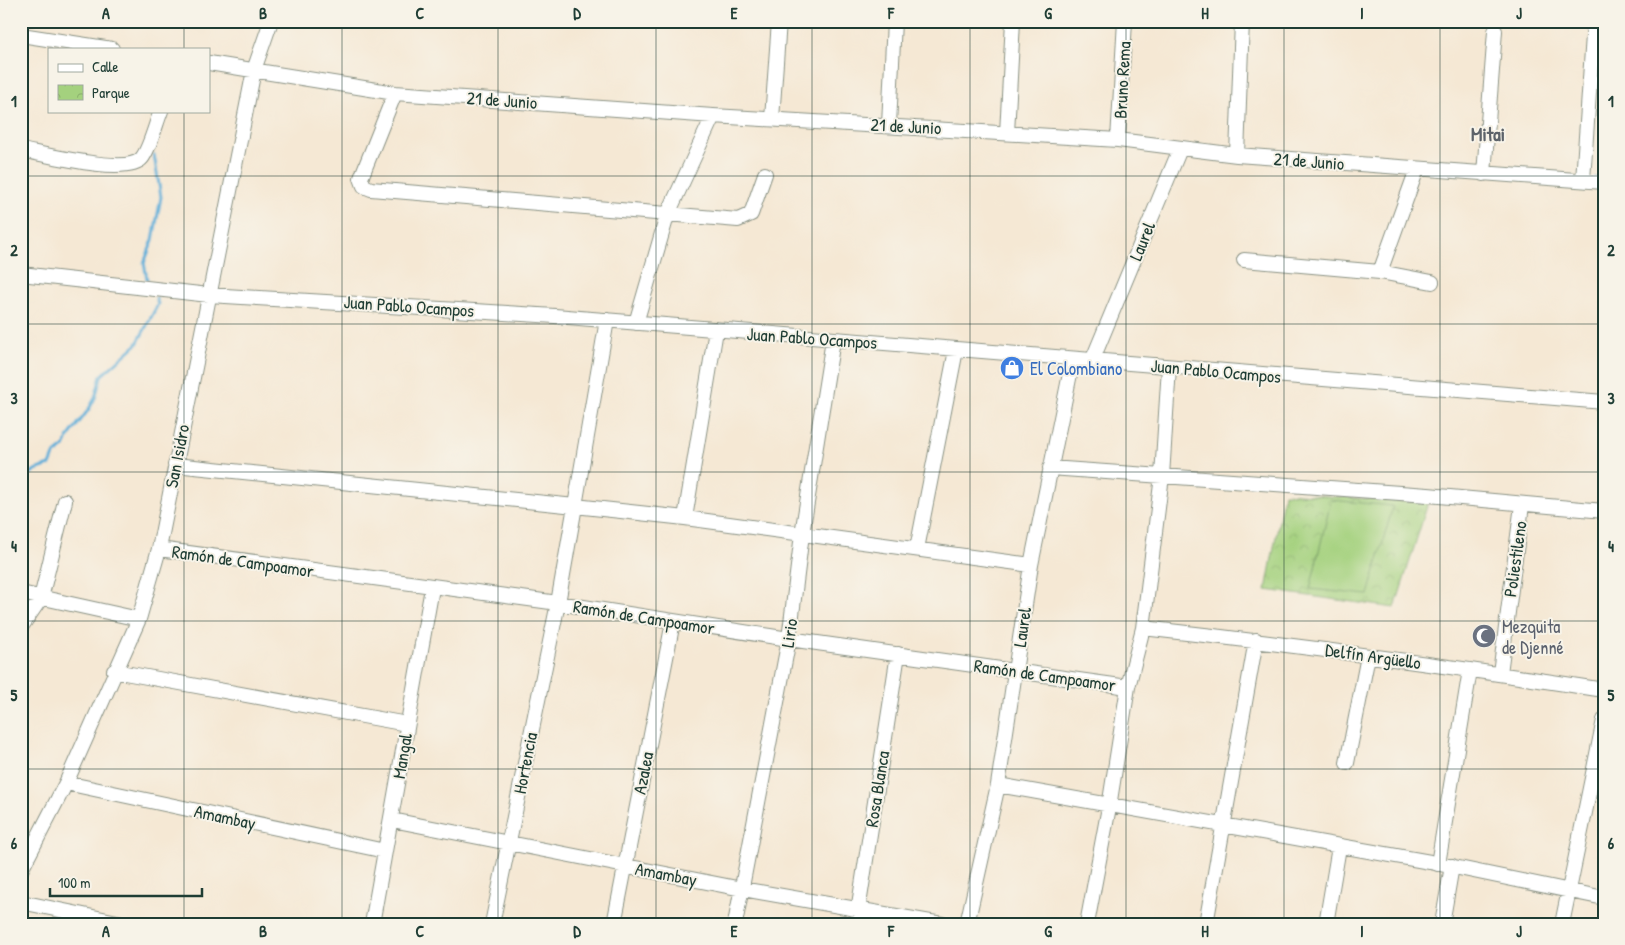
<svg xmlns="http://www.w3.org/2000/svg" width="1625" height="945" font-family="'Patrick Hand',sans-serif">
  <defs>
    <pattern id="park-crowns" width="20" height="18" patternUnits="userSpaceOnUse" patternTransform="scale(1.25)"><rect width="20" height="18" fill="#a4d17e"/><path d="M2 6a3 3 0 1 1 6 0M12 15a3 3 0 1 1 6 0" fill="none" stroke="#8db46e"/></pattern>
  </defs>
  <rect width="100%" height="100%" fill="#f7f3e8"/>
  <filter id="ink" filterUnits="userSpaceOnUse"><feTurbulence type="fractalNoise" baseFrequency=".02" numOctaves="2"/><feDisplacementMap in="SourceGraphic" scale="10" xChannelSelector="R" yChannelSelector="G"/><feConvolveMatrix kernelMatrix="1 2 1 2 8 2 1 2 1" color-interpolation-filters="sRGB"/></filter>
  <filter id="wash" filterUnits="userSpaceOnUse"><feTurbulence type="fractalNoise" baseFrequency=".0096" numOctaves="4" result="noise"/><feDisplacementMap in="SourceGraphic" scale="20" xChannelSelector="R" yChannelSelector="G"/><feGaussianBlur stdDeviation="1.12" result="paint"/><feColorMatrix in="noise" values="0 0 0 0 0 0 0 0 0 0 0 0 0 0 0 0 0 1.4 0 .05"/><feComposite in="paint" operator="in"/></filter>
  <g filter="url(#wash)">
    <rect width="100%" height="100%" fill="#f5e8d4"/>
    <path fill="url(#park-crowns)" stroke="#628759" d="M1284,493L1428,503L1395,608L1266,590Z"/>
    <path fill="#a4d17e" stroke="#628759" d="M1331,500L1393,506L1368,595L1310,589Z"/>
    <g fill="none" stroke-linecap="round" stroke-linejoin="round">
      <path stroke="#5fafd9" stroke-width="3" d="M147,279L144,263L153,240L161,197L154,155
        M21,481L35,470L50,465L54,455L64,447L69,436L89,409L95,398L101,376L137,344L158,304L156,298"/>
    </g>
  </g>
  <g filter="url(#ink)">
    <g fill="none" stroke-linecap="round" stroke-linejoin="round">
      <g stroke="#8a9284" stroke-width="16">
        <path id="minor" d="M21,35L112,49
          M209,63L395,93L713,116L1118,140L1237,155L1604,182
          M395,93L361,178L364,186L371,189L738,220L751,214L765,174
          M772,119L779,21
          M889,125L894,21
          M1007,133L1013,21
          M1118,140L1125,21
          M21,150C43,154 128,176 142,158C150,148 156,123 161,111
          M1237,155L1242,21
          M1484,174L1495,31
          M1583,180L1594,21
          M1244,260L1380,272L1432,282
          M1380,272L1417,169
          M21,274L209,295L555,316L1604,402
          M636,323L667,216L713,116
          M1092,361L1180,149
          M175,465L575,506L607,320
          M1050,468L1428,495L1604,511
          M685,518L716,330
          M159,549L558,603L789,639L1128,687
          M917,549L956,350
          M21,593L139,619
          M21,627L41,598L65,501
          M1143,628C1297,645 1450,666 1604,690
          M114,671L407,724
          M1500,673L1522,505
          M1347,763L1368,656
          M66,783L385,851
          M998,785L1430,862L1604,898
          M392,820L742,889L942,924
          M1438,864L1470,670
          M21,870L66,783L139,619L159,549L254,70L271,21
          M21,902L127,924
          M372,924L432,588
          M492,924L558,603L575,506L685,518L1031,565
          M614,924L673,622
          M735,924L789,639L802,534L833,340
          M856,924L898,654
          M967,924L998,785L1031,565L1073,359
          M1087,924L1109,807L1128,687L1143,628L1162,476L1169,367
          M1206,924L1256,640
          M1326,924L1339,847
          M1442,924L1452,866
          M1562,924L1604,720"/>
      </g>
      <use href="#minor" stroke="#fff" stroke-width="14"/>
    </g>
  </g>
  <path fill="none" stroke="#1f3d34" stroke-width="1" stroke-opacity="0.55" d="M184,21V49M342,21V924M498,21V924M656,21V924M812,21V924M970,21V924M1126,21V924M1284,21V924M1440,21V924M184,111V924M21,176H1604M21,324H1604M21,472H1604M21,621H1604M21,769H1604"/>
  <defs>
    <g id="shop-disc" transform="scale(1.25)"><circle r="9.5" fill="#3f7fe0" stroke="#f7f3e8"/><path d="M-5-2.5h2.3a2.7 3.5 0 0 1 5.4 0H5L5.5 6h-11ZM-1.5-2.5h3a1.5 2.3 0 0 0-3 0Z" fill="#fff"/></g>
    <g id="mosque-disc" transform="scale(1.25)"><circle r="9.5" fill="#6b7280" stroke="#f7f3e8"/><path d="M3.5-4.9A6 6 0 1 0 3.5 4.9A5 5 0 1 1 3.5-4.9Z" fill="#fff"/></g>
  </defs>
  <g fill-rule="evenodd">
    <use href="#shop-disc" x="1012" y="368"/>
    <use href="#mosque-disc" x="1484" y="636"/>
  </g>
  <g text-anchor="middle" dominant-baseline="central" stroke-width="4" stroke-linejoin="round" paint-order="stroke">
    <g font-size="18" fill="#1f3d34" stroke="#f7f3e8">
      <text transform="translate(1122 80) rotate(-87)">Bruno Rema</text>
      <text transform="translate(502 100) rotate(4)">21 de Junio</text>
      <text transform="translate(906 126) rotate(3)">21 de Junio</text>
      <text transform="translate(1309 161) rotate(4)">21 de Junio</text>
      <text transform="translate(1142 241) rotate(-68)">Laurel</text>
      <text transform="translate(409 306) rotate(4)">Juan Pablo Ocampos</text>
      <text transform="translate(812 338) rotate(4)">Juan Pablo Ocampos</text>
      <text transform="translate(1216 371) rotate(5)">Juan Pablo Ocampos</text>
      <text transform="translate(177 456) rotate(-79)">San Isidro</text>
      <text transform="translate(1515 559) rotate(-82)">Poliestileno</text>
      <text transform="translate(243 561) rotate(8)">Ramón de Campoamor</text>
      <text transform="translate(644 617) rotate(9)">Ramón de Campoamor</text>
      <text transform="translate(1022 627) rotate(-82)">Laurel</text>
      <text transform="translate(789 633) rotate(-82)">Lirio</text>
      <text transform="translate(1373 656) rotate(8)">Delfín Argüello</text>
      <text transform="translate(1045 675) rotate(8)">Ramón de Campoamor</text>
      <text transform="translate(402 756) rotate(-81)">Mangal</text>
      <text transform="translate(525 763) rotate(-79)">Hortencia</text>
      <text transform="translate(643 773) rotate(-79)">Azalea</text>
      <text transform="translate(877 789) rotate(-81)">Rosa Blanca</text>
      <text transform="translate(225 817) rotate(12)">Amambay</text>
      <text transform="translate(666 874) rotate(11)">Amambay</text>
    </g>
    <g font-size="18" fill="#366cbe" stroke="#f7f3e8" text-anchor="start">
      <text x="1030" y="368">El Colombiano</text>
    </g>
    <g font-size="18" fill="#5b616d" stroke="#f7f3e8" text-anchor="start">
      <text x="1502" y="626">Mezquita<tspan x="1502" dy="21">de Djenné</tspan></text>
    </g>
    <g font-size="19" font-weight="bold" fill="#5d636a" stroke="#f7f3e8">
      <text x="1488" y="134">Mitai</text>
    </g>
  </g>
  <rect width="1625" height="945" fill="none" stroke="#f7f3e8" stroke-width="55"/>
  <rect x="48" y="48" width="162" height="65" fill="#f7f3e8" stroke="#a1aaa0"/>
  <rect x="58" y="64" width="25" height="8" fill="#ffffff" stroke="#a1aaa0"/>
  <text x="92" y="72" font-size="15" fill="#1f3d34">Calle</text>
  <rect x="58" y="85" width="25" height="15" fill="url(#park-crowns)" stroke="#a1aaa0"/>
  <text x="92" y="98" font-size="15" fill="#1f3d34">Parque</text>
  <path d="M50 888v8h152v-8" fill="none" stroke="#1f3d34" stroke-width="2.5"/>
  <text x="58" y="888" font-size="15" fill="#1f3d34" stroke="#f7f3e8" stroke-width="4" paint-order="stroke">100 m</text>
  <rect x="28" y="28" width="1570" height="890" fill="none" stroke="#1f3d34" stroke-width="2"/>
  <g font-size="16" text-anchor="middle" font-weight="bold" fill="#1f3d34">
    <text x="106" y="19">A</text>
    <text x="263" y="19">B</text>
    <text x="420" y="19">C</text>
    <text x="577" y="19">D</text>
    <text x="734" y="19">E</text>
    <text x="891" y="19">F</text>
    <text x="1048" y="19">G</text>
    <text x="1205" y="19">H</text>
    <text x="1362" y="19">I</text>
    <text x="1519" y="19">J</text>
    <text x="14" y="107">1</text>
    <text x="1611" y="107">1</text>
    <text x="14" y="256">2</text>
    <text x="1611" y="256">2</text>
    <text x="14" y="404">3</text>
    <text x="1611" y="404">3</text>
    <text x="14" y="552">4</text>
    <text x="1611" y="552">4</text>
    <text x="14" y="701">5</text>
    <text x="1611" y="701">5</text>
    <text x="14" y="849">6</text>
    <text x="1611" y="849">6</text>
    <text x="106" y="937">A</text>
    <text x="263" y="937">B</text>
    <text x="420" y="937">C</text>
    <text x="577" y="937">D</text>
    <text x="734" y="937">E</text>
    <text x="891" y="937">F</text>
    <text x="1048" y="937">G</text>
    <text x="1205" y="937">H</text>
    <text x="1362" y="937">I</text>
    <text x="1519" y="937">J</text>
  </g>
</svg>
